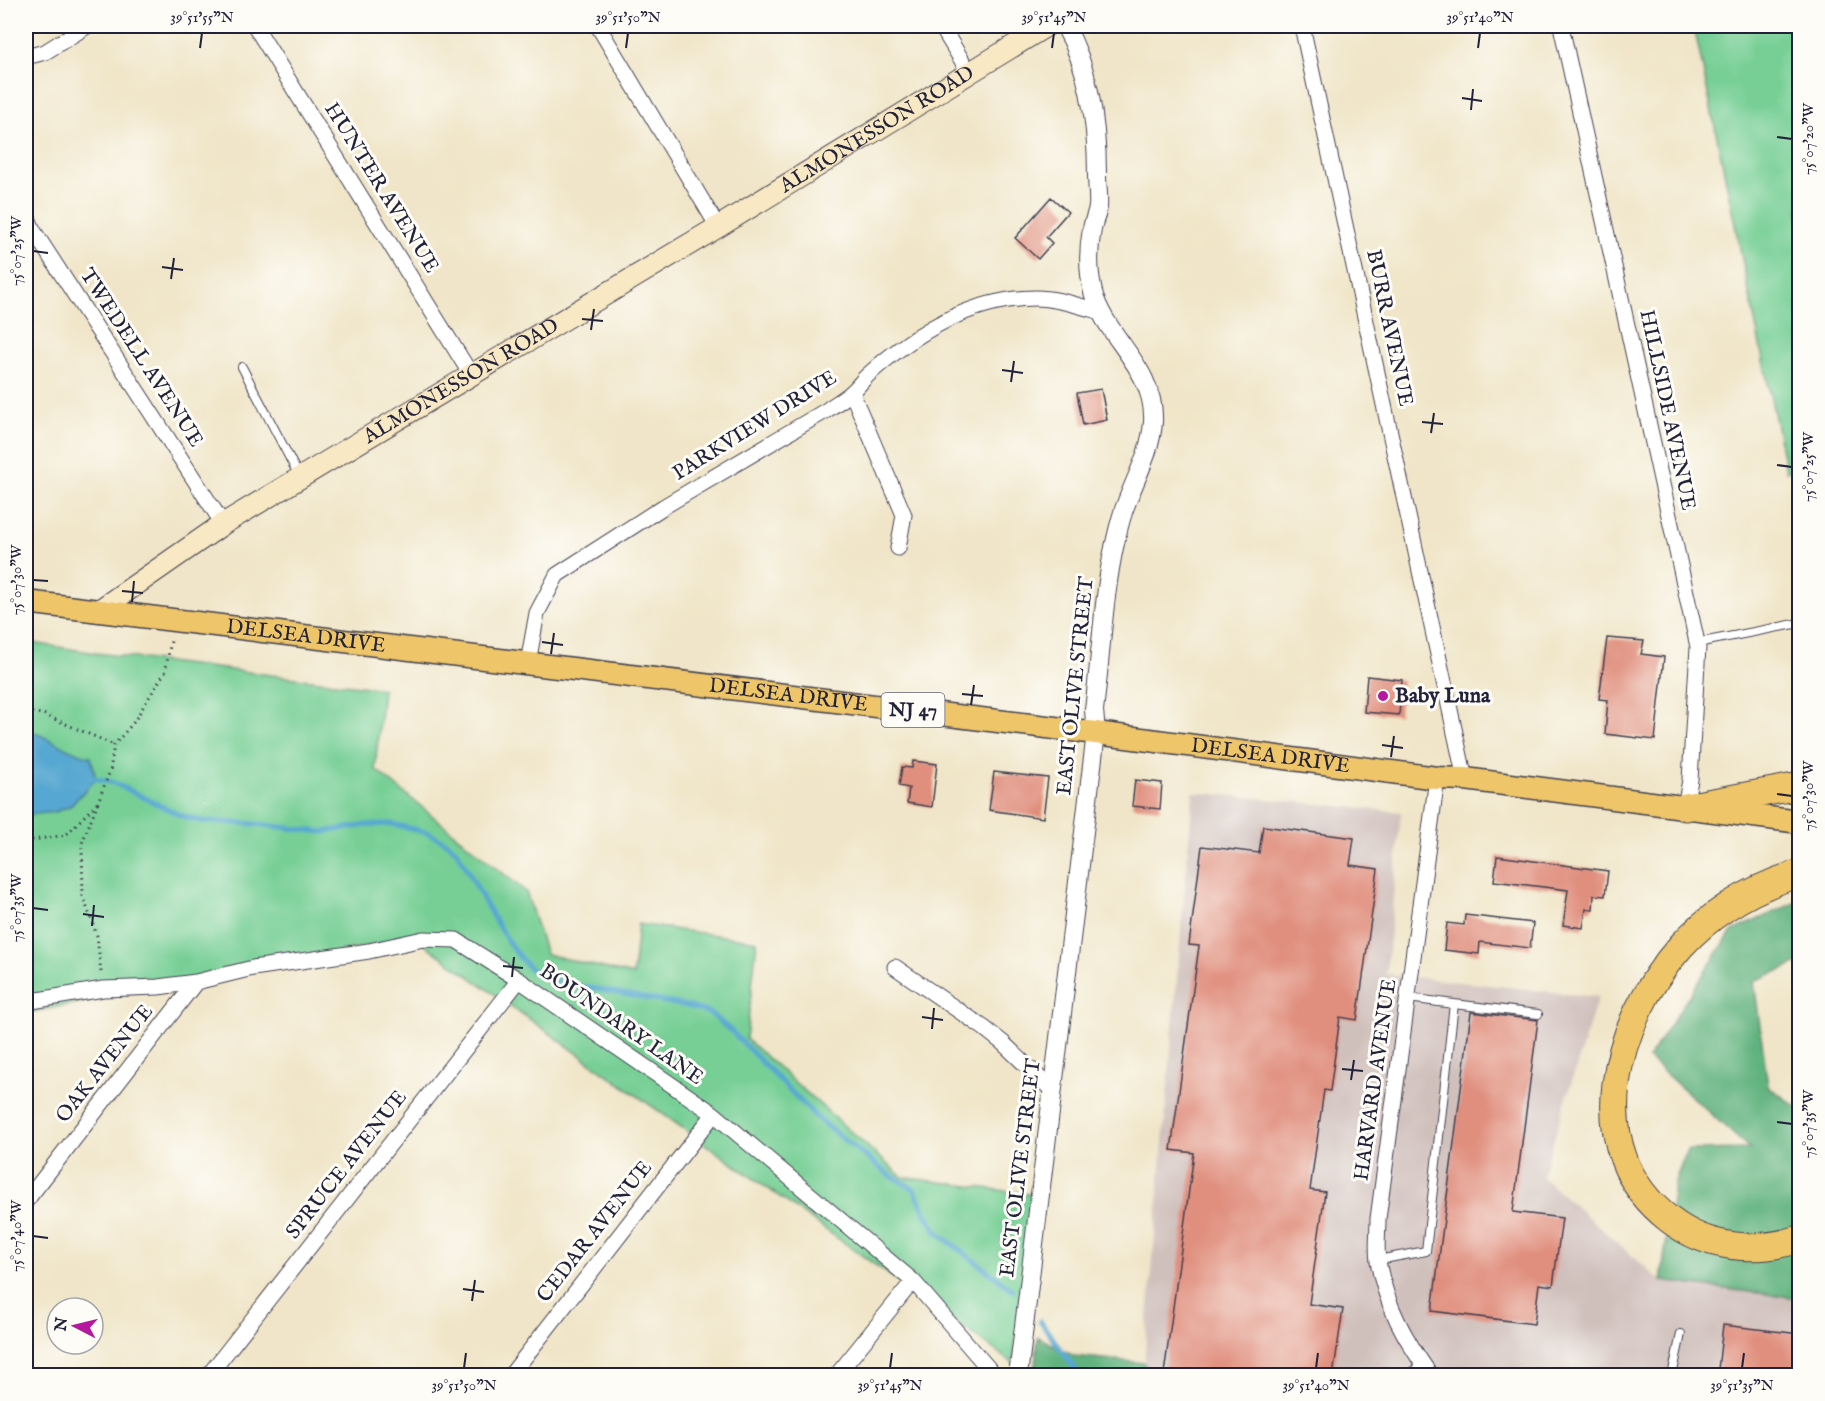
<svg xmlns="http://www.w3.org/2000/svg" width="1825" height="1401" font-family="'IM FELL English',serif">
  <rect width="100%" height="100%" fill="#fdfcf7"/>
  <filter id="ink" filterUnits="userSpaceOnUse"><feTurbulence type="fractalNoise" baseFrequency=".0167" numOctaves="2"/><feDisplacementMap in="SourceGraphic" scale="12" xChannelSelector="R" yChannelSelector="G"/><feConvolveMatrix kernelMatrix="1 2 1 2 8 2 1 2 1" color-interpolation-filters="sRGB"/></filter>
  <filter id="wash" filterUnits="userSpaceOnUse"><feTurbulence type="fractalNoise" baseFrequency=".008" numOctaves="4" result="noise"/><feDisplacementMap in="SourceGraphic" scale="24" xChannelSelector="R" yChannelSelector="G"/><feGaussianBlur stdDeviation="1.35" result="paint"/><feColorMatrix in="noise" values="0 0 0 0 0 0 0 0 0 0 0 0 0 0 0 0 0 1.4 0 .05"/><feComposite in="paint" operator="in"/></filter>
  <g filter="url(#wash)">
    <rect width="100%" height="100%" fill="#f0e5c8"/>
    <path fill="#d0c0bc" d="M1193,792L1401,812L1386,974L1598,997L1542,1177L1661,1281L1799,1298V1375L1148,1376L1144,1363Z"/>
    <path fill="#77cf95" stroke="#4c7868" stroke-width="1.5" d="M1694,26H1799V469L1786,471Z
      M26,642L96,653L383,689L375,769L526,892L546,954L633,975L638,924L757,941L746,1039L902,1177L1036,1195L1013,1363L414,937L26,1013Z"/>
    <path fill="#61b27e" stroke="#426a5c" stroke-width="1.5" d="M1799,901V963L1754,981L1768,1086L1799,1109V1298L1661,1281L1674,1184L1687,1150L1750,1149L1648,1058L1732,931Z
      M1038,1337L1074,1356L1144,1363L1148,1375H1034Z"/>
    <path fill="#56a7d1" stroke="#3c6486" stroke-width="1.5" d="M26,730C48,736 68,752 91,757L96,779L70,806L55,812L26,815Z"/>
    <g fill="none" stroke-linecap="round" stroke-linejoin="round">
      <path stroke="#56a7d1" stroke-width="5" d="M90,777L114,783L182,816L202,821L256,824L323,832L366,825L393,824L428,833L444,841L457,851C477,885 504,947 533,971C540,978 549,980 559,982L687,1006L710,1013L732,1032L818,1119L888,1174L914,1189L927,1216L939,1234L1013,1290
        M1040,1321L1080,1376"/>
    </g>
    <g id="blocks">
      <path fill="#e08e7d" d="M1051,197L1068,212L1046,237L1052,243L1038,259L1015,238Z
        M1101,389L1107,420L1083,425L1077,393Z
        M1607,638L1644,641L1641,654L1664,657L1655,740L1605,734L1608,700L1599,699Z
        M1367,676L1402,680L1399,715L1364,712Z
        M913,761L937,764L932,807L907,803L909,788L899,786L902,767L912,768Z
        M994,772L1048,778L1043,818L989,810Z
        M1135,780L1162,783L1160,809L1132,806Z
        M1263,826L1354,838L1350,865L1378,869L1357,1020L1340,1017L1330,1091L1324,1090L1310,1190L1325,1192L1309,1304L1343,1309L1333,1376L1164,1374L1194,1153L1171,1150L1199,946L1189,945L1202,846L1259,853Z
        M1497,856L1608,871L1605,896L1594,895L1593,909H1586L1583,928L1563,925L1568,890L1494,881Z
        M1465,915L1533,923L1530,948L1480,942L1479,954L1444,950L1447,923L1464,925Z
        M1471,1012L1538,1020L1513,1212L1562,1218L1553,1286L1539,1284L1534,1324L1432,1311Z
        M1723,1325L1800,1334V1376H1742V1373L1718,1370Z"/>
    </g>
  </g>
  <g filter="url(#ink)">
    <use href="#blocks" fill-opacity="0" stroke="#413f50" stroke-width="1.5"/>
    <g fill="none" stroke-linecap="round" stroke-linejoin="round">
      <g stroke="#413f50" stroke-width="10">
        <path id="service" d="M242,367L299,476
          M1697,643L1800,623
          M1454,1004L1538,1014
          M1378,1260L1426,1251L1454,1004L1408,998
          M1402,1376L1424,1367
          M1672,1376L1681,1334"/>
      </g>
      <g stroke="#413f50" stroke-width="17">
        <path id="minor" d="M255,26L470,373
          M598,26L718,227
          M941,26L969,72
          M1302,26L1465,779
          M1561,26L1698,647L1690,780L1685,807
          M26,57L45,52L87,26
          M26,213L33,230L223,524
          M852,393L904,515L898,548
          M528,663L537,613L557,575L663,507L827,410C835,404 846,398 853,391C859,386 863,379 869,374C915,333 971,298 1036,298C1057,298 1078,306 1099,311
          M895,967L984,1028L1003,1043L1053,1091
          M26,1002L103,989L158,987L196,982L253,968L369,951L423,939L456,940L519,980L714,1114L913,1281L995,1376
          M26,1201L196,982
          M208,1376L519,980
          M510,1376L714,1114
          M836,1376L913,1281
          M1431,1376C1405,1339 1386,1306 1378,1261C1376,1248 1378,1232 1378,1219L1437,778"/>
      </g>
      <g stroke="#413f50" stroke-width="20">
        <path id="tertiary" d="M1018,1376L1096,733L1094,710C1101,656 1103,596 1115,543C1118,530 1121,516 1126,504C1136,477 1151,451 1153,422C1156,368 1105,338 1093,292C1088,271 1088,250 1092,229C1093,222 1097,214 1098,207C1099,197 1097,185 1097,175C1097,124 1090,70 1065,26"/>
      </g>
      <g stroke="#413f50" stroke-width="23">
        <g id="secondary">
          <path id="s1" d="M98,611L223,524L718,227L1046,26"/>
        </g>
      </g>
      <g stroke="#413f50" stroke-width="25">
        <g id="primary">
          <path id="s2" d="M26,602L1096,733L1437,778L1465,779L1800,822"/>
        </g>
      </g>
      <g stroke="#413f50" stroke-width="29">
        <path id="motorway" d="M1685,807L1800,786
          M1800,873C1755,887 1713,911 1681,946C1614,1021 1578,1150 1670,1220C1708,1249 1755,1253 1800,1239"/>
      </g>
      <path stroke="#413f50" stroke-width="3" stroke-dasharray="1.5 4.5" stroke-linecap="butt" d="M26,712L43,714L114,745
        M26,841L66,835L97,803
        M101,972L97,936L83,896L82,843L110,771L114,745L133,723L165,672L171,641"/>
      <use href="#service" stroke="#fff" stroke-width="8"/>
      <use href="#minor" stroke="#fff" stroke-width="15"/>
      <use href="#tertiary" stroke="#fff" stroke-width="18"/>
      <use href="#secondary" stroke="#f8e8c3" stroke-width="21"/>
      <use href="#primary" stroke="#eec569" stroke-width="22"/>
      <use href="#motorway" stroke="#eec569" stroke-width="27"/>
    </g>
  </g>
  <path fill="none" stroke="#22223b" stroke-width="2" d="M200,48L202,33M626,48L628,33M1052,48L1054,33M1478,48L1480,33M1462,98L1482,101M1471,110L1473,89M1777,137L1792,139M33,251L48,253M162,267L183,270M171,279L174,258M582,319L603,321M591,330L594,309M1002,370L1023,373M1011,382L1014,361M1422,422L1443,424M1431,433L1434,413M1777,465L1792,467M33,580L48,581M122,591L143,593M132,602L134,581M542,642L563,645M551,654L554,633M962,694L983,696M971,705L974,685M1382,745L1403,748M1391,757L1394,736M1777,794L1792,796M33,908L48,910M83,914L104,917M92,926L94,905M503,966L523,968M512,977L514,957M922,1017L943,1020M932,1029L934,1008M1342,1069L1363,1071M1351,1080L1354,1060M1777,1122L1792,1124M33,1236L48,1238M463,1289L484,1292M472,1301L475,1280M464,1368L466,1353M890,1368L892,1353M1316,1368L1318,1353M1742,1368L1744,1353"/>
  <circle fill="#b5179e" stroke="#fdfcf7" stroke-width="2" cx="1383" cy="696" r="6"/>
  <g text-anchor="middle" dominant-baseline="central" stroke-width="6" stroke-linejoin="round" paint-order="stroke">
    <rect fill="#fdfcf7" stroke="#646373" stroke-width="1.5" x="881.5" y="693" width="63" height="34" rx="4.5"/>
    <g font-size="20" font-weight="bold" fill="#22223b">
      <text x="913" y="710">NJ 47</text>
    </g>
    <g font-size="21" fill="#22223b" stroke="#fdfcf7">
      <text stroke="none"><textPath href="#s1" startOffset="916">ALMONESSON ROAD</textPath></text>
      <text transform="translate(381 188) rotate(58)">HUNTER AVENUE</text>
      <text transform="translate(1389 328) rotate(78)">BURR AVENUE</text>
      <text transform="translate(141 358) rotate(57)">TWEDELL AVENUE</text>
      <text stroke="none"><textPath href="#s1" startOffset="430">ALMONESSON ROAD</textPath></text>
      <text transform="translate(1667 410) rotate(78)">HILLSIDE AVENUE</text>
      <text transform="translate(755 426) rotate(-32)">PARKVIEW DRIVE</text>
      <text stroke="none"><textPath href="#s2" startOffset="282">DELSEA DRIVE</textPath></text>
      <text transform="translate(1076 686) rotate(-84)">EAST OLIVE STREET</text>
      <text stroke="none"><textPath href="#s2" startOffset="768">DELSEA DRIVE</textPath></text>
      <text stroke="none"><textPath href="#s2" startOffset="1254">DELSEA DRIVE</textPath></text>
      <text transform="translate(621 1025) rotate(35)">BOUNDARY LANE</text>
      <text transform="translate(105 1064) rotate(-52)">OAK AVENUE</text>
      <text transform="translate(1376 1080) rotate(-82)">HARVARD AVENUE</text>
      <text transform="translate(347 1165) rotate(-52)">SPRUCE AVENUE</text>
      <text transform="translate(1021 1168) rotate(-83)">EAST OLIVE STREET</text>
      <text transform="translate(595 1232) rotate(-52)">CEDAR AVENUE</text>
    </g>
    <g font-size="21" font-weight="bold" fill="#22223b" stroke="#fdfcf7" text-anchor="start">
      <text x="1395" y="696">Baby Luna</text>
    </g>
  </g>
  <rect width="1825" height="1401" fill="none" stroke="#fdfcf7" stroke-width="66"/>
  <g transform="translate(75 1326) rotate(277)"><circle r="28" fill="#fdfcf7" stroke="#a5a5ac" stroke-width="1.5"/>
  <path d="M0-4.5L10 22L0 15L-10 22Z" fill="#b5179e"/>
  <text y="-9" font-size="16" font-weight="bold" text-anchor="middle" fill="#22223b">N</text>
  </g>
  <rect x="33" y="33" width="1759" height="1335" fill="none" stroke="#22223b" stroke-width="2"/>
  <g font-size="15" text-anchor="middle" fill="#22223b">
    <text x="202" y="22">39°51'55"N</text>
    <text x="628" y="22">39°51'50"N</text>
    <text x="1054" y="22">39°51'45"N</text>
    <text x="1480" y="22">39°51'40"N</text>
    <text transform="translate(1808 139) rotate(-90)" y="5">75°07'20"W</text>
    <text transform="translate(16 251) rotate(-90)" y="5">75°07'25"W</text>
    <text transform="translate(1808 467) rotate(-90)" y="5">75°07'25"W</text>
    <text transform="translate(16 580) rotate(-90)" y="5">75°07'30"W</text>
    <text transform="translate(1808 796) rotate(-90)" y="5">75°07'30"W</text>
    <text transform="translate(16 908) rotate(-90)" y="5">75°07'35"W</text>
    <text transform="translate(1808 1124) rotate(-90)" y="5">75°07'35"W</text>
    <text transform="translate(16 1236) rotate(-90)" y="5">75°07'40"W</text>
    <text x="464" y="1390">39°51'50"N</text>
    <text x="890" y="1390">39°51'45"N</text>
    <text x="1316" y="1390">39°51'40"N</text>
    <text x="1742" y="1390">39°51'35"N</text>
  </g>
</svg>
